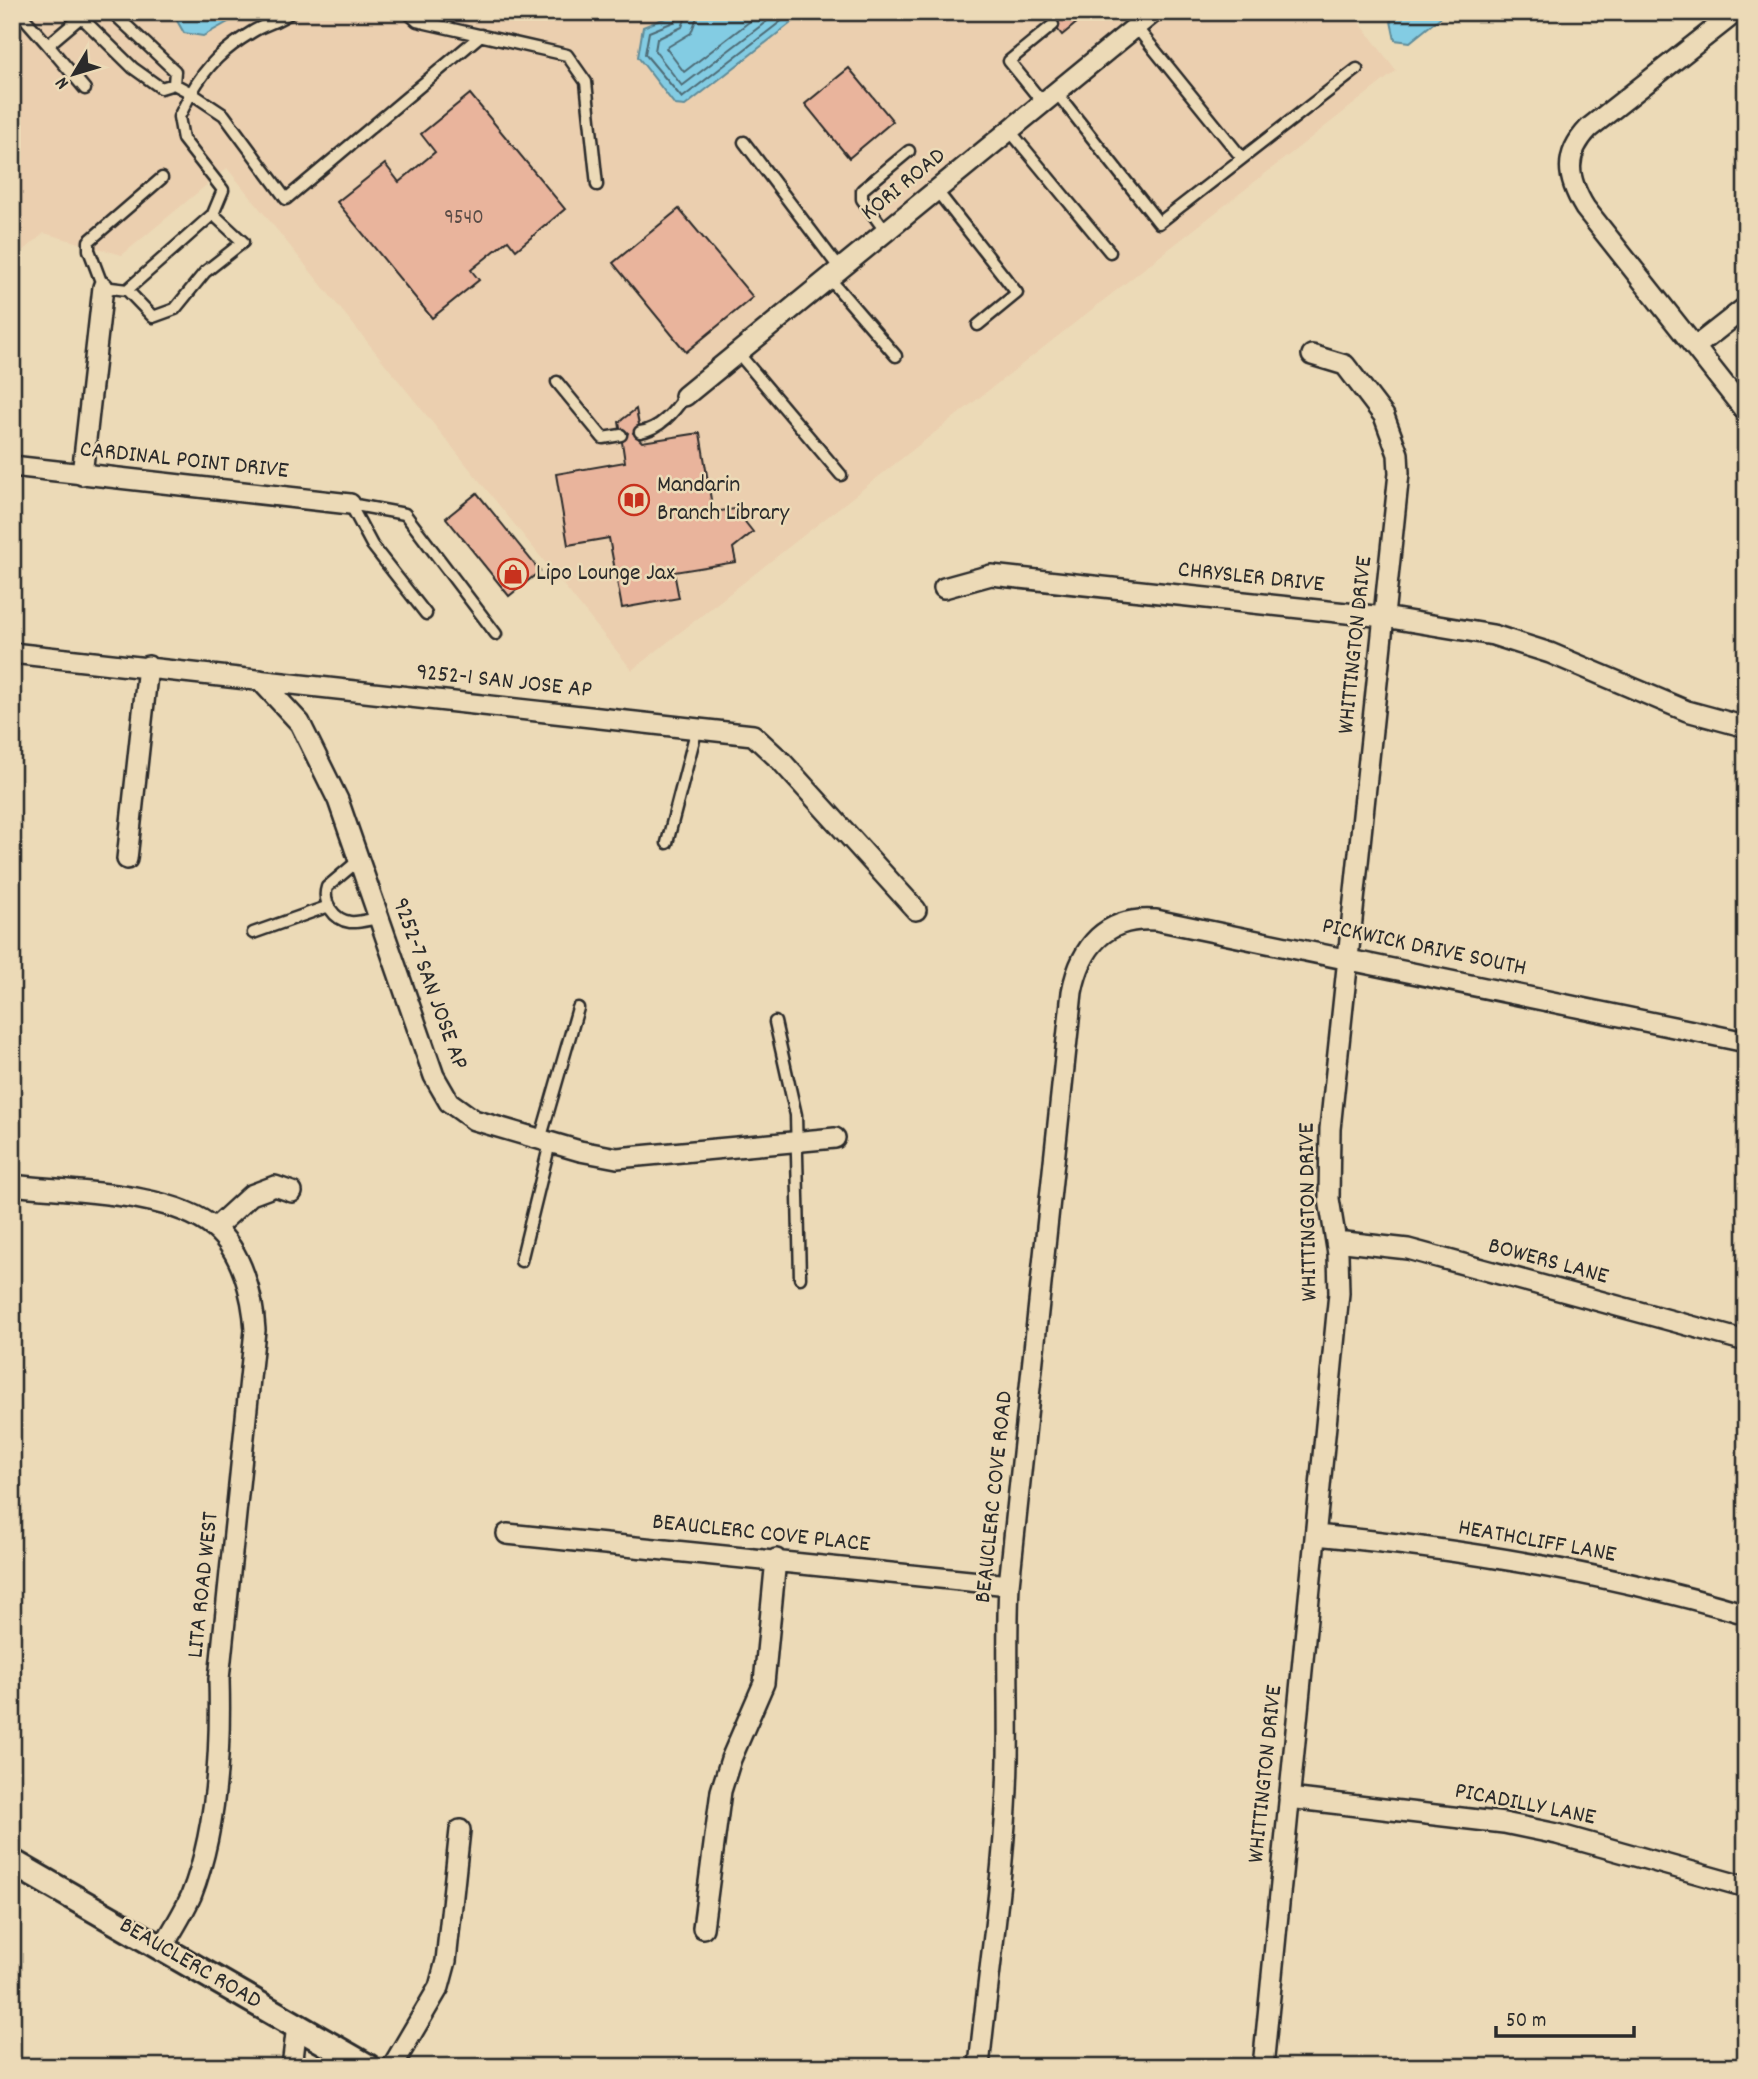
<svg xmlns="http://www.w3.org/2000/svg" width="1758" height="2079" font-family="Dekko,sans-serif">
  <rect width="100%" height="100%" fill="#ecdab7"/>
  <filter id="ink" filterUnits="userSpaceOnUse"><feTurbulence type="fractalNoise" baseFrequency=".0143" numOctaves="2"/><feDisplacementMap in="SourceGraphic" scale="14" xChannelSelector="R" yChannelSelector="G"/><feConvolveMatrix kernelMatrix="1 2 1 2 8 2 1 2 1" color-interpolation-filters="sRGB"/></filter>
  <g filter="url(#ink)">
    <path fill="#ebcfaf" d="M12,12H1352L1396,71L632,670L227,168L122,255L44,233L12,261Z"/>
    <path fill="#83cce3" stroke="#608c99" stroke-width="2" d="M172,12H246L203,36L184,33Z
      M680,12H805L685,106L675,105L638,57L643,27Z
      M1389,12H1447L1410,42L1395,40Z"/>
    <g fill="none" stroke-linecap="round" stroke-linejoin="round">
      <path stroke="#4e6b75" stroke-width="2" d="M679,12L676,21L649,32L645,54L682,98L793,12
        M688,12L682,27L657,39L655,51L682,86L779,12
        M699,12L691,33L666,48L684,72L762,12"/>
    </g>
    <path fill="#e9b49c" stroke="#2b2b2b" stroke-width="2" d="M1043,12H1090L1062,35L1058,30V20L1049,19Z
      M849,68L893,121L849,158L805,104Z
      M470,94L565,209L516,250L508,240L471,270L479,280L432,318L337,202L385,164L399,182L435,152L421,134Z
      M679,209L753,297L686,352L613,263Z
      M636,409L639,425L633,433L642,442L700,433L713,512L735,509L753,532L733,548L736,562L674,572L679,598L622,608L609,538L568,545L556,474L625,462L622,442L628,433L620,428L619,422Z
      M477,493L540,571L509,596L446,518Z"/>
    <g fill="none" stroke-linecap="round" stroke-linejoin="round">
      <g stroke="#2b2b2b" stroke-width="15">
        <path id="service" d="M19,12L48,45L87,12
          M76,12L133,68L161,88L174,84L191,93C207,65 224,49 252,32C265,24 278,22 291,12
          M112,12L175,71L174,84
          M407,12L417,21L567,55L586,82L597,185
          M1136,27L1242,158
          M48,45L85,89
          M1056,92L1159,223L1357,69
          M1043,103L1009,61L1053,25
          M1010,131L1110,252
          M744,142L840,269
          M162,178L89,241V250L103,287L127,290L213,214L223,190L183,139L179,117L191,93L224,115L286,199L481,35
          M937,191L1017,293L978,325
          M886,232L862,199V190L909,151
          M829,278L896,356
          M127,290L153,317L175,309L205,272L243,242L213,214
          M738,353L841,475
          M557,382L603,438L621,435
          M640,432C660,429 674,412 685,396
          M350,504L405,514L496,634
          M350,504L372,545L426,614
          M667,843L697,728
          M359,860L327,887C322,902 334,920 350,922C359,923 371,919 379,918
          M253,933L329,906
          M775,1022L796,1115L800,1278
          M540,1140L578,1008
          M521,1261L550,1143"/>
      </g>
      <g stroke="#2b2b2b" stroke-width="24">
        <path id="minor" d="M1736,12L1589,128C1563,155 1567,178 1585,208L1746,412
          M1695,347L1746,307
          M685,396L1154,12
          M12,466L350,504
          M82,475L103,287
          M944,588L991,575L1384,617L1493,635L1550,653L1687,711L1746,727
          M12,653L753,735L782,762L916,910
          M260,680L300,723L338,800L434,1076L449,1102L474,1120L580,1151L617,1158L835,1138
          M127,859L148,666
          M12,1185C69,1192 170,1191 214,1228C242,1251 253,1296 255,1330L219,1679C221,1749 217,1830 191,1896C183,1914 172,1931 162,1948
          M215,1228L251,1195L275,1186L292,1192
          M1336,1241L1408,1249L1746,1341
          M507,1534L1009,1585
          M1316,1535C1462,1549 1605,1572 1746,1614
          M1289,1798L1504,1823L1557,1834L1746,1887
          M703,1928L721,1791L731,1759L764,1683L776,1559
          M292,2067L297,2025
          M392,2067L439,1987L446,1961L460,1830
          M979,2067C989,1965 1006,1863 1008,1760C1009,1702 1006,1644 1009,1585L1072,992C1081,946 1106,916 1156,920L1746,1042
          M1263,2067L1339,1293L1338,1254L1329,1199L1330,1129L1399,473L1398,454L1384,416L1345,365L1312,355"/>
      </g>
      <g stroke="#2b2b2b" stroke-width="30">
        <path id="tertiary" d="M12,1862L368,2067"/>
      </g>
      <use href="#service" stroke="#ecdab7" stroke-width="10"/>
      <use href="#minor" stroke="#ecdab7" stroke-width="19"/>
      <use href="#tertiary" stroke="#ecdab7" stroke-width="24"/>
    </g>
  </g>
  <defs>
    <g id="library-ring" transform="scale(1.575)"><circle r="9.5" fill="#ecdab7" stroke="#c8321e" stroke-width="1.5"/><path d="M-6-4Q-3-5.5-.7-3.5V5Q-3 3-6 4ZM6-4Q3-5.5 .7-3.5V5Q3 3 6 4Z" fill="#c8321e"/></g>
    <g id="shop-ring" transform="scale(1.575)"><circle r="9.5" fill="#ecdab7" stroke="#c8321e" stroke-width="1.5"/><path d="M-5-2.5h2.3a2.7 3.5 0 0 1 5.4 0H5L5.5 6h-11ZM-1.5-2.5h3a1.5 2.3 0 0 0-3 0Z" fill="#c8321e"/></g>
  </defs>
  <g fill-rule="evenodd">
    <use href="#library-ring" x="634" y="500"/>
    <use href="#shop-ring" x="513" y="574"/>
  </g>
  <g text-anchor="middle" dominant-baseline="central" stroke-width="5" stroke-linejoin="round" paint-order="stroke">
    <g font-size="21" fill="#5a4d47">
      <text x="464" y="219">9540</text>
    </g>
    <g font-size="24" fill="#2b2b2b" stroke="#ecdab7">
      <text transform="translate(904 185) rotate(-39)">KORI ROAD</text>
      <text transform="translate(184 461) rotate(6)">CARDINAL POINT DRIVE</text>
      <text transform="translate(1251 578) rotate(6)">CHRYSLER DRIVE</text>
      <text transform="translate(1356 645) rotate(-84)">WHITTINGTON DRIVE</text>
      <text transform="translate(504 682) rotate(6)">9252-1 SAN JOSE AP</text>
      <text transform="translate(1424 948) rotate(12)">PICKWICK DRIVE SOUTH</text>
      <text transform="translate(429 984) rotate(70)">9252-7 SAN JOSE AP</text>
      <text transform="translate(1309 1212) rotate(-91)">WHITTINGTON DRIVE</text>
      <text transform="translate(1548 1262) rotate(15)">BOWERS LANE</text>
      <text transform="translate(995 1497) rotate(-84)">BEAUCLERC COVE ROAD</text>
      <text transform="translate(761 1534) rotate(6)">BEAUCLERC COVE PLACE</text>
      <text transform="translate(1537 1542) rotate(10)">HEATHCLIFF LANE</text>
      <text transform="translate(204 1585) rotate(-84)">LITA ROAD WEST</text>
      <text transform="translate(1266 1774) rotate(-84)">WHITTINGTON DRIVE</text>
      <text transform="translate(1525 1805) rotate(11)">PICADILLY LANE</text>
      <text transform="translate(190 1964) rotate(30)">BEAUCLERC ROAD</text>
    </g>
    <g font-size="24" fill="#2b2b2b" stroke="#ecdab7" text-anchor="start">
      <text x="657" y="486">Mandarin<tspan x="657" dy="28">Branch Library</tspan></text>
      <text x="536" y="574">Lipo Lounge Jax</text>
    </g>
  </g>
  <rect width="1758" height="2079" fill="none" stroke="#ecdab7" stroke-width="42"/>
  <rect x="21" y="21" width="1716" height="2037" fill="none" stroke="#2b2b2b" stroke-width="2.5" filter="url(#ink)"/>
  <g transform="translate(74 74) rotate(232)" stroke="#ecdab7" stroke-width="5" paint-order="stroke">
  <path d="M0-5L12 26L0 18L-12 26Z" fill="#2b2b2b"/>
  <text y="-10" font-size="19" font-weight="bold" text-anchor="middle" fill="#2b2b2b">N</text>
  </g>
  <path d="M1496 2026v10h138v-10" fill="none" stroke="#2b2b2b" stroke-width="3.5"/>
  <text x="1506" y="2026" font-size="21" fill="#2b2b2b" stroke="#ecdab7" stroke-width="5" paint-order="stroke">50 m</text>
</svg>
